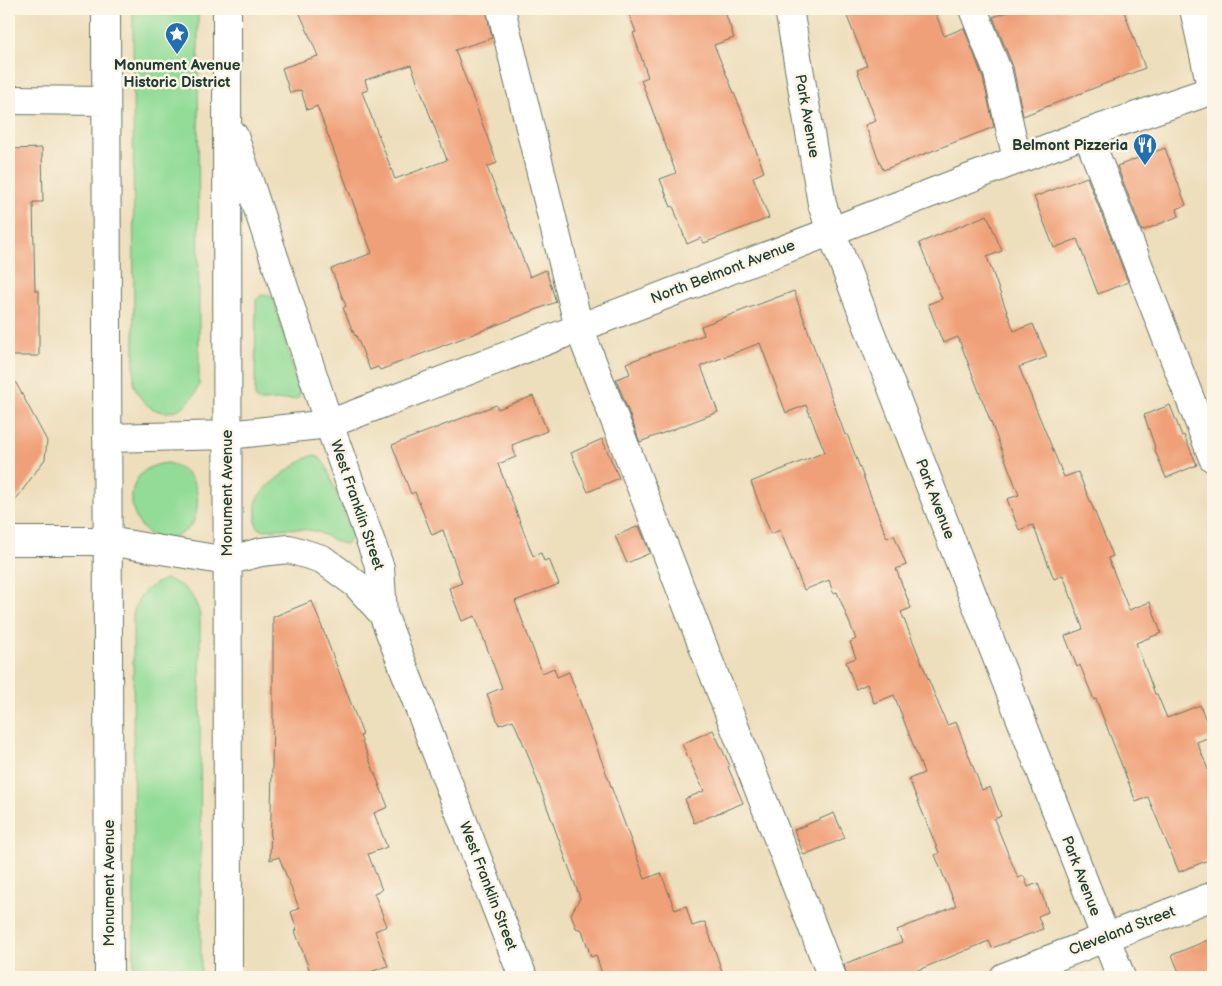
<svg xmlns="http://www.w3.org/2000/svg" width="1222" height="986" font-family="'Balsamiq Sans',sans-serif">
  <rect width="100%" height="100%" fill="#fcf5e5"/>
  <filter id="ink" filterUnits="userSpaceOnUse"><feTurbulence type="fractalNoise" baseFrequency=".02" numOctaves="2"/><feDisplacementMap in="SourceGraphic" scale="10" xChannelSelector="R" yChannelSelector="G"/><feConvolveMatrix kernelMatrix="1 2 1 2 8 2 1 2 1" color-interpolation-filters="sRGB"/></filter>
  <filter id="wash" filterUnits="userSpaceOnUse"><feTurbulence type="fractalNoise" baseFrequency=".0096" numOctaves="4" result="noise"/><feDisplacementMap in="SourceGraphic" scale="20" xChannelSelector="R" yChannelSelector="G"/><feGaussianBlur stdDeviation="1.12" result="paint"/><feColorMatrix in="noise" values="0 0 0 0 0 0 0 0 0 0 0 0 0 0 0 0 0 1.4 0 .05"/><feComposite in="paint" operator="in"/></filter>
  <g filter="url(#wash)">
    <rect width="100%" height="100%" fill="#eddebc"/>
    <path fill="#93dc98" stroke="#598c66" d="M133,9H198L199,385C185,421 147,421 134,385Z
      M261,295L271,296L274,300L299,392V397L296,399L261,401L257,400L255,397L256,300Z
      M314,455L320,458L326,466L353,536L346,544C337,544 324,533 314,531C297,527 279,529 262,530C255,527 256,523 256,517C256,510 255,504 258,498C265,485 300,460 314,455Z
      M168,463C193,470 201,489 196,514C195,523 188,530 180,534C133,559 106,467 168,463Z
      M166,579C186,586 194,594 200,615L201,977H134L133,615C138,594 147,586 166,579Z"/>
    <g id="blocks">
      <path fill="#f0a078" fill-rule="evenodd" d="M298,9H486L492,38L455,50L497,163L487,167L530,277L546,270L556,302L380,370L378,367L370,370L356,335L355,336L343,308L346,306L331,269L372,253L317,106L307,110L301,90L290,93L282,68L318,56ZM411,65L447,160L395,179L362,92L368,90L365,80Z
        M627,9H724L734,38L714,45L742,112L764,172L753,177L769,218L704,243L701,238L687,244L673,206L671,207L660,179L676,173L641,80L648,77L633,33L636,32Z
        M844,9H934L944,36L964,28L983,78L994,127L883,170L865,125L876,121L857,70L867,66Z
        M1016,9H1123L1145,68L1023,116L1013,67L993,17Z
        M42,148L43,202H33L35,291H39V356H9V149Z
        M1165,148L1186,205L1177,209L1179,216L1142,231L1117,166Z
        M1087,177L1128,282L1098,294L1077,239L1054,248L1034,197Z
        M987,215L1002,251L987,257L1014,331L1033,324L1047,357L1019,367L1064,477L1078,472L1113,556L1108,558L1129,610L1150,602L1161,633L1136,643L1155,694H1157L1167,718L1200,705L1212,736L1197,742L1213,782V858L1179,872L1148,797L1136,802L1096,699L1094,700L1080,665L1077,667L1065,636L1083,629L1063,575L1054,579L1033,525L1019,530L1007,499L1019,495L958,337L943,343L928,304L942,299L919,243Z
        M794,291L845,435L847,434L887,538L894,535L906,565L896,569L911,608L901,612L947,725L956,722L982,790L990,787L1001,816L994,819L1018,878L1024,876L1028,887L1038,883L1048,912L1038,916L1043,929L992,948L989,941L901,977H847L844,964L902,942L897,930L956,906L935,855L939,853L909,779L924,773L894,695L874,703L867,684L856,689L846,662L856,658L850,642L856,639L837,592L833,593L829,580L804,590L780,530L771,534L751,482L825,452L806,405L786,413L760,343L701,366L718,412L640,442L616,379L630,374L626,363L704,335L701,326Z
        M9,370L47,441L45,459L9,509Z
        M533,396L547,431L512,445L516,457L498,464L533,556L541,553L544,561L549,559L559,584L515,601L542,673L554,668L557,677L569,672L645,879L661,873L675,910L686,906L692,926L705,922L724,977H603L596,955L591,957L582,930L576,928L571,914L580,898L527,752L513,720L499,725L487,694L502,688L475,616L462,621L449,588L462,583L443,530L432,535L415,492L411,494L392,445L496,405L498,409Z
        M1170,405L1182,436L1184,435L1197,465L1166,478L1154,448L1155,447L1144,415Z
        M602,439L619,478L588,492L571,453Z
        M639,526L650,553L627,563L615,536Z
        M312,601L363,735L360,736L388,807L374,813L387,847L368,854L382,890L374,893L387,926L375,931L388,966L355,977H312L295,931L297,930L291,912L299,908L279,857L270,860L273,720V617Z
        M713,730L730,766L728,767L743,803L694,823L685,799L704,791L682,744Z
        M834,813L845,838L804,855L794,830Z
        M1213,938V977H1181L1172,955Z"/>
    </g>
  </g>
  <g filter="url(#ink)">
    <use href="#blocks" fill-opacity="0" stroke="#677564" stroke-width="1"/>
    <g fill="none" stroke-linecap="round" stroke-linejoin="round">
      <g stroke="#677564" stroke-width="30">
        <path id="minor" d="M106,9L109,977
          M227,9L228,977
          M501,9L579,328L832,977
          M789,9L822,204L831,231L1121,977
          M973,9L998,73L1017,160
          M1194,9L1212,91
          M9,100L106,101
          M1087,133L1213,458
          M234,136L329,424L380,568L383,614L523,977
          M107,438L228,435L329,424L1017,160L1087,133L1213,90
          M9,541H108L227,561L261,552L289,549L322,559L356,584L383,614
          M1004,977L1213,896"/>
      </g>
      <use href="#minor" stroke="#fff" stroke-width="28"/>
    </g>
  </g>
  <defs>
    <g id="sight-pin" transform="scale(1.25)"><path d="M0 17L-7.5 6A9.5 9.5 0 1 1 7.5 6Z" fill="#1f6fb2" stroke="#fcf5e5"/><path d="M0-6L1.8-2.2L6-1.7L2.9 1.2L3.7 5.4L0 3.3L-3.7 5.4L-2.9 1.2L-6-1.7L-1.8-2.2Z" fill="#fff"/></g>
    <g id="restaurant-pin" transform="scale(1.25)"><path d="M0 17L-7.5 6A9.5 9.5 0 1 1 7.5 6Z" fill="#1f6fb2" stroke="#fcf5e5"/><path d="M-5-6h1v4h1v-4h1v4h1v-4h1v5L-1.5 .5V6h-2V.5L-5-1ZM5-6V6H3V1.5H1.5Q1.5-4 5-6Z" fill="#fff"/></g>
  </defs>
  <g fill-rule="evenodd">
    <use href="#sight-pin" x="177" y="34"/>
    <use href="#restaurant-pin" x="1145" y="145"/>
  </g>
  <g text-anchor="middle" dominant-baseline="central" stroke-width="5" stroke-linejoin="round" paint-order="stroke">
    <g font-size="15" font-weight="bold" fill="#1f3d34" stroke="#fcf5e5">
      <text x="177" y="65">Monument Avenue<tspan x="177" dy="17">Historic District</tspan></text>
      <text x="1128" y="145" text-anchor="end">Belmont Pizzeria</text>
    </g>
    <g font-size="15" fill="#1f3d34" stroke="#fcf5e5">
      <text transform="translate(807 116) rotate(80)">Park Avenue</text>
      <text transform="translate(723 272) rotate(-21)">North Belmont Avenue</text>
      <text transform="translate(227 493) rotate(-90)">Monument Avenue</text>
      <text transform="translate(935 499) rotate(69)">Park Avenue</text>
      <text transform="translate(357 505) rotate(71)">West Franklin Street</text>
      <text transform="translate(1081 876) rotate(69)">Park Avenue</text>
      <text transform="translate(109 883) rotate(-90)">Monument Avenue</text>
      <text transform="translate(488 886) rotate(69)">West Franklin Street</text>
      <text transform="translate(1122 931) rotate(-21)">Cleveland Street</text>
    </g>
  </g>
  <rect width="1222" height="986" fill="none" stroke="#fcf5e5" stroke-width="30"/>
</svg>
